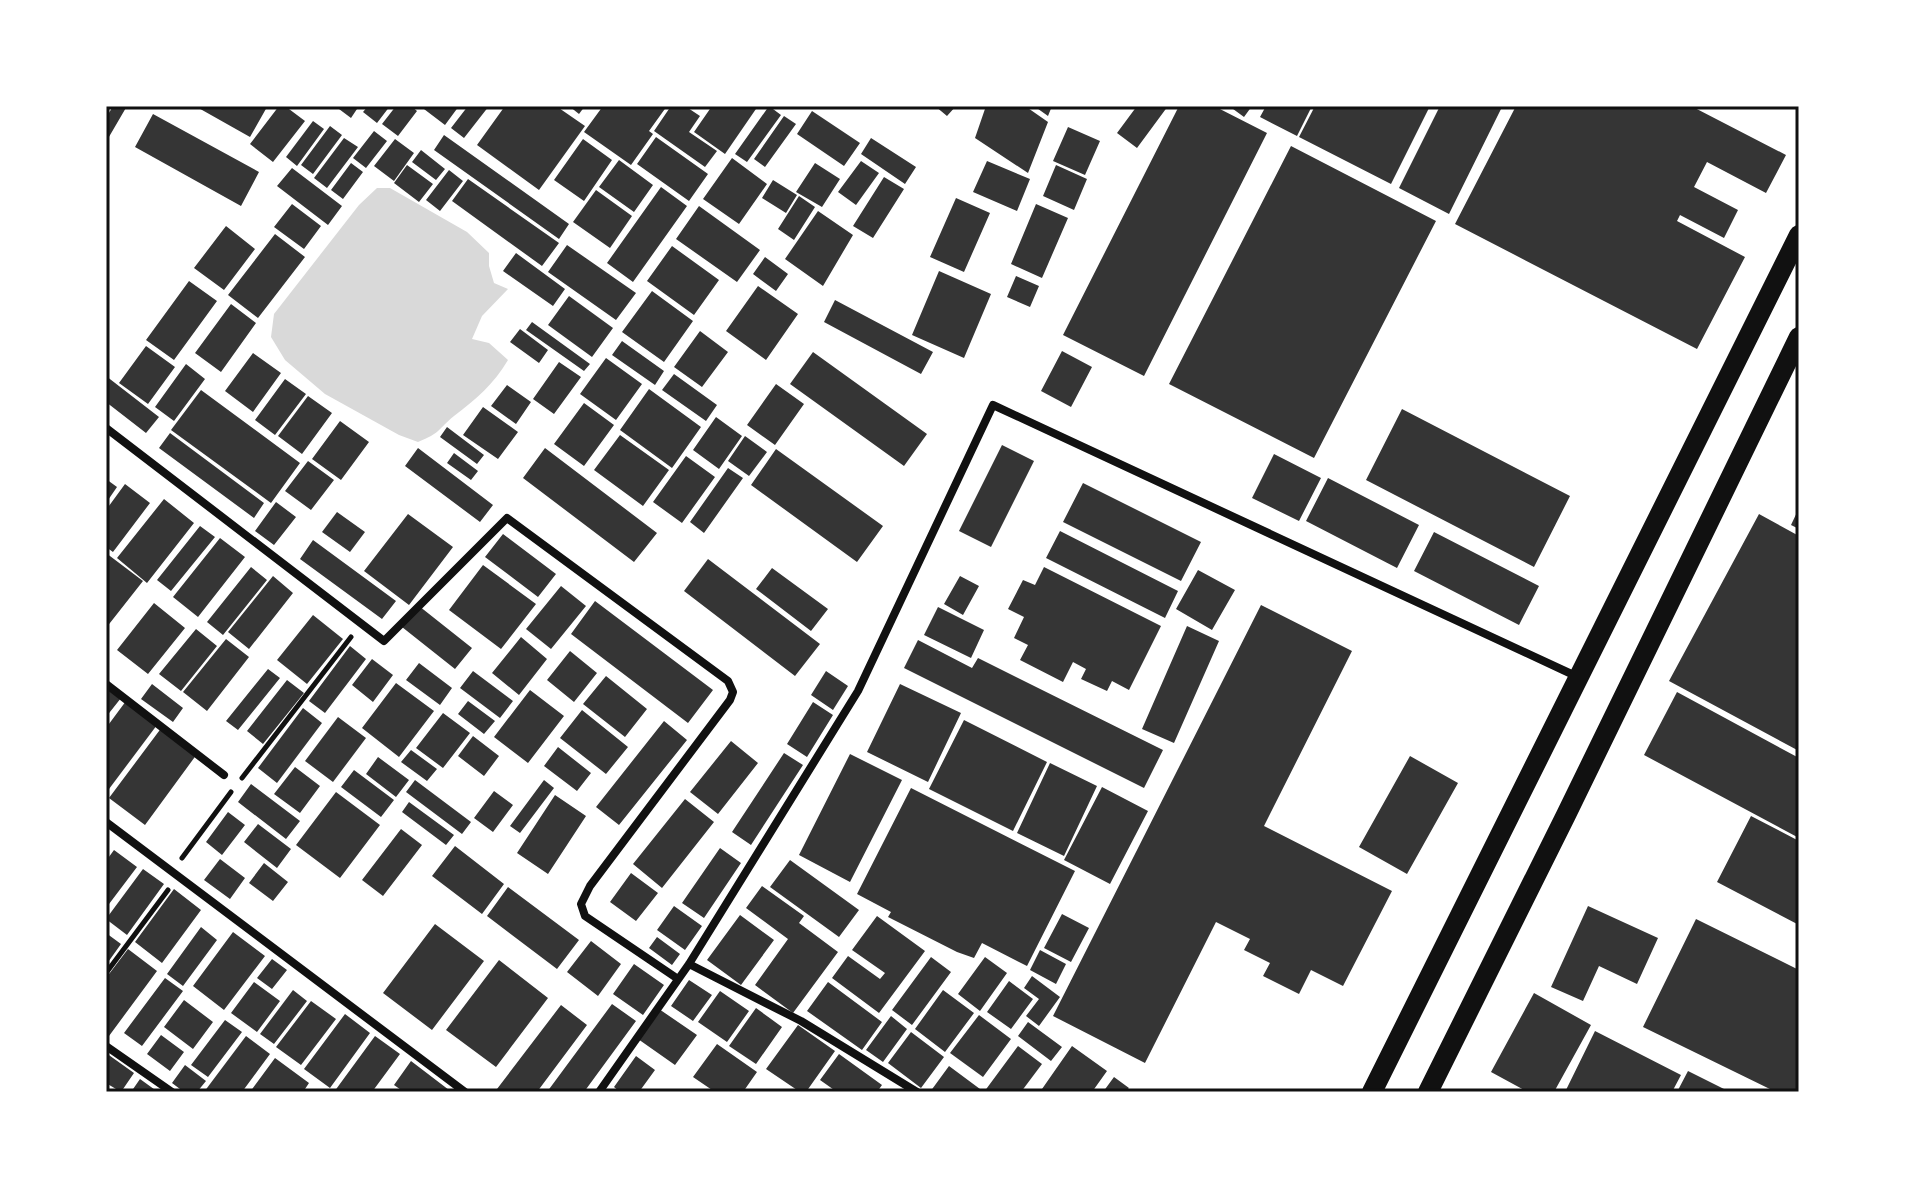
<svg xmlns="http://www.w3.org/2000/svg" width="1905" height="1198" font-family="'Varela Round',sans-serif">
  <rect width="100%" height="100%" fill="#fff"/>
  <path fill="#d9d9d9" d="M377,188H390L467,232L489,253V266L494,283L508,289L482,316L472,339L489,343L508,360C494,384 476,399 454,416C438,429 441,433 418,442L399,435L325,394L285,360L271,337L274,314L359,205Z"/>
  <path fill="#353535" d="M113,106H127L106,142V118Z
    M195,106H265L267,107L250,137Z
    M279,106H285L305,121L273,162L250,144Z
    M335,106H359L351,118Z
    M368,106H390L377,123L363,112Z
    M396,106H411L417,111L398,136L382,124Z
    M420,106H459L445,125Z
    M468,106H489L464,138L451,128Z
    M505,106H556L585,126L539,190L477,145Z
    M569,106H585L579,114Z
    M603,106H667L649,131L653,134L631,165L584,132Z
    M671,106H685L700,116L689,132L717,151L705,167L654,131Z
    M712,106H758L725,154L694,132Z
    M769,106L781,115L747,162L735,154Z
    M935,106H956L947,116Z
    M986,106H1025L1048,122L1028,173L975,138Z
    M1034,106H1052L1048,116Z
    M1137,106H1168L1137,148L1117,133Z
    M1179,106H1214L1267,133L1144,376L1063,335Z
    M1229,106H1252L1244,117Z
    M1266,106H1312L1297,136L1260,117Z
    M1315,106H1430L1391,184L1299,137Z
    M1440,106H1494L1501,109L1449,214L1399,188Z
    M1516,106H1691L1786,155L1766,193L1707,162L1694,187L1738,210L1724,238L1680,215L1677,221L1745,257L1697,349L1455,224Z
    M812,111L860,143L844,166L797,134Z
    M153,114L259,172L241,206L135,147Z
    M784,116L796,124L765,167L754,159Z
    M313,121L324,129L297,166L286,157Z
    M330,126L342,135L313,174L301,165Z
    M1068,127L1100,141L1085,175L1053,161Z
    M374,131L387,141L366,168L353,158Z
    M444,135L569,224L559,239L434,150Z
    M656,137L708,174L689,201L637,164Z
    M344,138L358,147L327,188L314,178Z
    M871,138L916,167L905,184L861,154Z
    M395,139L414,153L394,181L374,166Z
    M583,139L612,160L584,201L554,180Z
    M1291,146L1436,221L1314,458L1169,384Z
    M421,150L445,169L436,180L412,162Z
    M732,158L767,184L739,224L703,199Z
    M619,160L653,185L634,212L599,187Z
    M861,161L879,173L856,205L838,192Z
    M987,161L1030,179L1017,211L973,192Z
    M351,163L363,172L343,199L331,190Z
    M815,163L840,179L822,207L796,192Z
    M407,165L433,184L419,202L394,183Z
    M1056,165L1087,179L1074,210L1043,196Z
    M292,168L342,206L328,225L277,186Z
    M449,170L463,181L440,211L426,200Z
    M884,177L904,189L873,238L853,226Z
    M468,179L559,243L542,266L452,201Z
    M773,180L797,195L786,213L762,198Z
    M661,187L687,206L633,282L607,263Z
    M596,190L632,216L610,248L573,222Z
    M799,196L815,207L794,240L778,229Z
    M956,198L990,213L964,272L930,257Z
    M292,204L321,226L304,249L274,227Z
    M1036,204L1068,218L1042,278L1011,264Z
    M699,206L760,250L737,282L676,239Z
    M818,211L853,235L823,286L785,259Z
    M226,226L255,249L224,290L194,268Z
    M275,234L305,257L258,318L228,295Z
    M567,245L636,293L616,320L548,272Z
    M672,246L719,280L694,315L647,281Z
    M516,253L565,289L553,306L503,271Z
    M765,257L788,274L776,291L753,274Z
    M939,271L991,294L964,358L912,335Z
    M1016,276L1039,286L1030,307L1007,297Z
    M189,281L217,301L174,360L146,340Z
    M758,286L798,314L766,360L726,331Z
    M652,291L693,321L664,362L622,332Z
    M569,296L613,328L592,357L548,325Z
    M835,300L933,352L921,374L824,322Z
    M231,304L256,323L221,372L195,353Z
    M532,322L590,364L584,371L526,330Z
    M520,329L548,350L539,363L510,342Z
    M700,331L728,352L702,387L674,367Z
    M622,341L664,371L655,385L612,355Z
    M146,346L175,367L148,404L119,383Z
    M1062,351L1092,367L1071,407L1041,391Z
    M813,352L927,434L904,466L790,384Z
    M253,353L281,373L253,412L225,391Z
    M606,358L642,384L616,420L580,394Z
    M559,362L581,377L554,414L533,399Z
    M186,364L205,379L174,421L155,407Z
    M674,374L717,405L706,421L662,390Z
    M106,376L159,417L146,433L106,402Z
    M285,379L306,394L275,435L255,420Z
    M776,384L804,404L775,445L747,425Z
    M507,385L531,402L516,424L491,406Z
    M649,389L701,427L672,468L620,430Z
    M201,390L300,463L271,503L171,430Z
    M308,396L332,413L302,454L278,436Z
    M584,403L614,425L584,466L554,444Z
    M483,407L518,432L498,459L463,435Z
    M1402,409L1570,496L1534,567L1366,480Z
    M716,417L742,436L719,469L693,450Z
    M340,421L369,442L341,480L312,459Z
    M447,427L484,455L477,464L440,437Z
    M170,433L264,503L254,518L159,448Z
    M620,435L669,470L643,506L594,470Z
    M745,436L767,452L749,476L728,461Z
    M1002,445L1034,461L991,547L959,531Z
    M418,448L493,505L480,522L405,466Z
    M545,448L657,533L634,562L523,478Z
    M776,449L883,526L857,562L751,485Z
    M454,453L478,471L471,480L447,463Z
    M1274,454L1321,478L1299,521L1252,498Z
    M686,456L715,477L682,523L653,502Z
    M308,461L334,480L311,510L285,491Z
    M728,468L743,478L704,533L690,522Z
    M1328,478L1419,525L1397,568L1306,521Z
    M106,479L117,487L106,503Z
    M1083,483L1201,542L1181,581L1063,522Z
    M125,484L150,503L113,552L106,547V510Z
    M164,499L194,523L147,583L117,558Z
    M276,502L296,517L274,545L255,531Z
    M1799,508V529L1791,525Z
    M337,512L365,532L350,552L322,532Z
    M408,514L453,547L409,605L364,571Z
    M1759,514L1799,536V751L1669,681Z
    M200,526L215,537L171,591L157,580Z
    M1060,531L1178,591L1165,618L1046,558Z
    M1434,532L1539,586L1519,625L1414,571Z
    M503,534L556,574L538,597L485,557Z
    M220,538L245,557L198,617L173,597Z
    M313,540L396,601L382,619L300,559Z
    M106,553L143,581L106,628Z
    M708,559L820,644L795,676L684,591Z
    M483,565L536,604L501,649L449,610Z
    M251,567L267,580L223,635L207,622Z
    M1044,567L1161,626L1129,690L1112,681L1107,691L1081,679L1086,669L1073,662L1063,682L1020,660L1028,645L1014,638L1024,617L1008,609L1023,580L1035,585Z
    M772,568L828,609L811,631L756,589Z
    M1198,570L1235,590L1212,630L1176,609Z
    M273,576L293,593L249,649L228,632Z
    M960,576L979,586L963,615L944,604Z
    M561,586L586,606L551,649L526,629Z
    M595,601L713,690L688,723L571,634Z
    M154,603L185,628L148,674L117,650Z
    M1261,605L1352,651L1264,826L1392,891L1343,986L1311,970L1299,994L1263,976L1270,963L1244,950L1250,939L1216,922L1145,1063L1053,1016Z
    M419,606L472,648L455,669L402,627Z
    M938,607L984,630L971,658L924,635Z
    M313,615L343,639L307,684L277,660Z
    M1187,626L1219,641L1174,743L1142,729Z
    M196,629L217,646L181,691L159,674Z
    M521,637L547,659L519,695L492,673Z
    M226,639L249,657L207,711L183,692Z
    M918,640L972,668L978,658L1163,750L1144,788L904,668Z
    M350,646L366,659L325,713L309,701Z
    M570,651L597,673L574,702L547,680Z
    M372,659L393,675L373,702L352,685Z
    M419,663L452,688L440,705L406,680Z
    M268,669L280,678L238,730L226,721Z
    M473,671L513,701L500,718L460,688Z
    M826,671L848,686L833,710L811,695Z
    M606,676L647,709L625,737L583,704Z
    M287,680L304,693L263,744L247,731Z
    M396,683L434,711L399,757L362,728Z
    M152,684L183,708L173,722L141,699Z
    M900,684L961,713L928,782L867,752Z
    M106,687L121,698L106,717Z
    M530,690L564,716L528,763L494,737Z
    M1677,692L1799,758V838L1644,755Z
    M126,701L157,725L106,793V728Z
    M468,701L495,721L484,734L458,714Z
    M813,702L833,715L807,757L787,744Z
    M303,708L322,723L277,783L258,768Z
    M582,710L628,747L606,774L560,738Z
    M443,713L470,733L443,768L416,748Z
    M338,717L366,738L333,782L305,761Z
    M964,720L1047,762L1013,831L929,789Z
    M664,721L687,740L619,825L596,807Z
    M162,727L197,754L145,825L109,798Z
    M473,736L499,756L484,776L458,756Z
    M731,741L758,763L718,814L690,792Z
    M558,747L591,773L577,791L544,766Z
    M411,750L437,769L427,781L401,762Z
    M784,753L803,765L751,845L732,832Z
    M850,754L902,780L850,882L799,855Z
    M1410,756L1458,783L1407,874L1359,847Z
    M378,757L409,780L396,797L366,774Z
    M1050,763L1097,786L1064,856L1017,833Z
    M295,767L320,786L300,813L274,794Z
    M354,770L394,800L381,817L341,787Z
    M415,780L471,822L462,834L406,792Z
    M544,780L554,788L520,833L510,826Z
    M251,784L300,821L286,839L238,802Z
    M1102,787L1148,811L1110,884L1064,860Z
    M911,788L1075,871L1027,966L982,943L974,958L957,952L888,917L891,912L857,894Z
    M494,791L513,805L493,832L474,818Z
    M336,792L380,825L340,878L296,845Z
    M555,795L586,816L548,874L517,853Z
    M685,799L714,822L662,888L633,864Z
    M409,802L454,835L446,845L402,812Z
    M228,812L245,825L222,855L206,842Z
    M1751,816L1799,841V925L1717,882Z
    M258,824L291,849L277,868L244,842Z
    M401,829L422,845L383,896L362,880Z
    M455,846L504,884L482,914L432,876Z
    M720,848L741,863L704,918L682,903Z
    M114,850L137,867L106,908V861Z
    M220,859L245,878L230,899L204,880Z
    M790,860L859,910L839,937L770,887Z
    M264,863L288,882L273,901L249,883Z
    M143,869L164,884L127,935L106,919Z
    M631,873L658,893L636,921L610,902Z
    M762,886L804,916L799,923L838,952L793,1013L755,985L788,939L746,908Z
    M508,887L579,940L557,969L487,916Z
    M174,889L201,910L162,963L135,942Z
    M674,906L702,926L685,950L657,930Z
    M1588,906L1658,938L1637,984L1599,966L1583,1001L1551,987Z
    M1062,914L1089,928L1071,962L1044,948Z
    M740,915L774,940L741,985L707,960Z
    M877,916L925,951L879,1013L832,978L848,956L880,979L885,973L852,950Z
    M1696,919L1799,970V1092H1776L1643,1027Z
    M435,924L484,961L432,1030L383,993Z
    M201,927L217,940L183,986L167,974Z
    M233,932L265,956L224,1010L193,986Z
    M106,933L121,944L106,965Z
    M657,937L680,954L672,965L649,948Z
    M591,941L621,964L598,996L567,972Z
    M128,949L157,971L109,1036L106,1033V978Z
    M1040,950L1066,964L1056,984L1030,970Z
    M931,957L951,972L912,1025L892,1010Z
    M985,957L1007,973L980,1011L958,994Z
    M272,959L287,970L272,989L257,978Z
    M499,960L548,998L496,1067L446,1030Z
    M634,964L664,985L643,1015L613,994Z
    M1032,976L1060,997L1039,1026L1026,1016L1039,999L1024,988Z
    M165,978L183,991L142,1046L124,1033Z
    M689,980L712,995L693,1021L671,1006Z
    M1009,981L1033,999L1011,1029L987,1012Z
    M254,982L280,1001L257,1032L231,1013Z
    M828,982L882,1022L862,1050L807,1011Z
    M293,990L307,1001L274,1044L260,1034Z
    M943,990L974,1013L945,1052L915,1029Z
    M720,991L749,1011L727,1042L698,1022Z
    M1534,993L1591,1025L1554,1092H1528L1491,1072Z
    M184,1000L213,1022L193,1049L164,1027Z
    M311,1001L336,1019L301,1065L276,1047Z
    M612,1004L636,1021L584,1092H547Z
    M561,1005L587,1025L537,1092H501L497,1089Z
    M756,1008L782,1027L756,1064L729,1046Z
    M659,1009L697,1035L675,1065L638,1039Z
    M345,1014L370,1033L330,1088L304,1069Z
    M979,1015L1011,1039L983,1077L950,1053Z
    M891,1016L907,1029L883,1062L866,1050Z
    M225,1020L242,1032L208,1077L191,1065Z
    M1028,1022L1062,1047L1051,1061L1018,1036Z
    M798,1025L835,1051L806,1092H800L766,1069Z
    M1595,1031L1681,1075L1672,1092H1565Z
    M911,1032L944,1057L921,1088L888,1063Z
    M161,1035L184,1052L170,1071L147,1054Z
    M246,1036L270,1054L242,1092H204Z
    M375,1036L400,1054L372,1092H334Z
    M717,1044L757,1072L743,1092H715L693,1077Z
    M1018,1046L1042,1064L1021,1092H984Z
    M1072,1046L1107,1071L1092,1092H1046L1042,1089Z
    M106,1053L134,1073L121,1092L106,1083Z
    M839,1054L882,1085L877,1092H837L820,1080Z
    M636,1056L655,1070L639,1092H620L614,1087Z
    M275,1058L309,1083L303,1092H250Z
    M411,1061L449,1090L448,1092H404L394,1085Z
    M185,1065L206,1081L197,1092H184L172,1083Z
    M949,1066L980,1089L978,1092H930Z
    M1688,1071L1730,1092H1677Z
    M1114,1077L1129,1088L1125,1092H1103Z
    M140,1079L158,1092H131Z"/>
  <g fill="none" stroke-linecap="round" stroke-linejoin="round">
    <path stroke="#111" stroke-width="5" d="M242,778L351,637
      M182,858L231,792
      M106,973L168,890"/>
    <path stroke="#111" stroke-width="8" d="M106,428L384,641L507,518L728,681L733,692L730,700L590,886L581,904L585,916L678,979
      M106,684L224,775
      M106,822L465,1092
      M689,964L801,1021L917,1092
      M106,1046L172,1092
      M599,1092L689,964L858,691L993,405L1578,677"/>
    <path stroke="#111" stroke-width="20" d="M1372,1092L1799,235
      M1428,1092L1566,815L1799,337"/>
  </g>
  <rect width="1905" height="1198" fill="none" stroke="#ffffff" stroke-width="216"/>
  <rect x="108" y="108" width="1689" height="982" fill="none" stroke="#111" stroke-width="3"/>
</svg>
